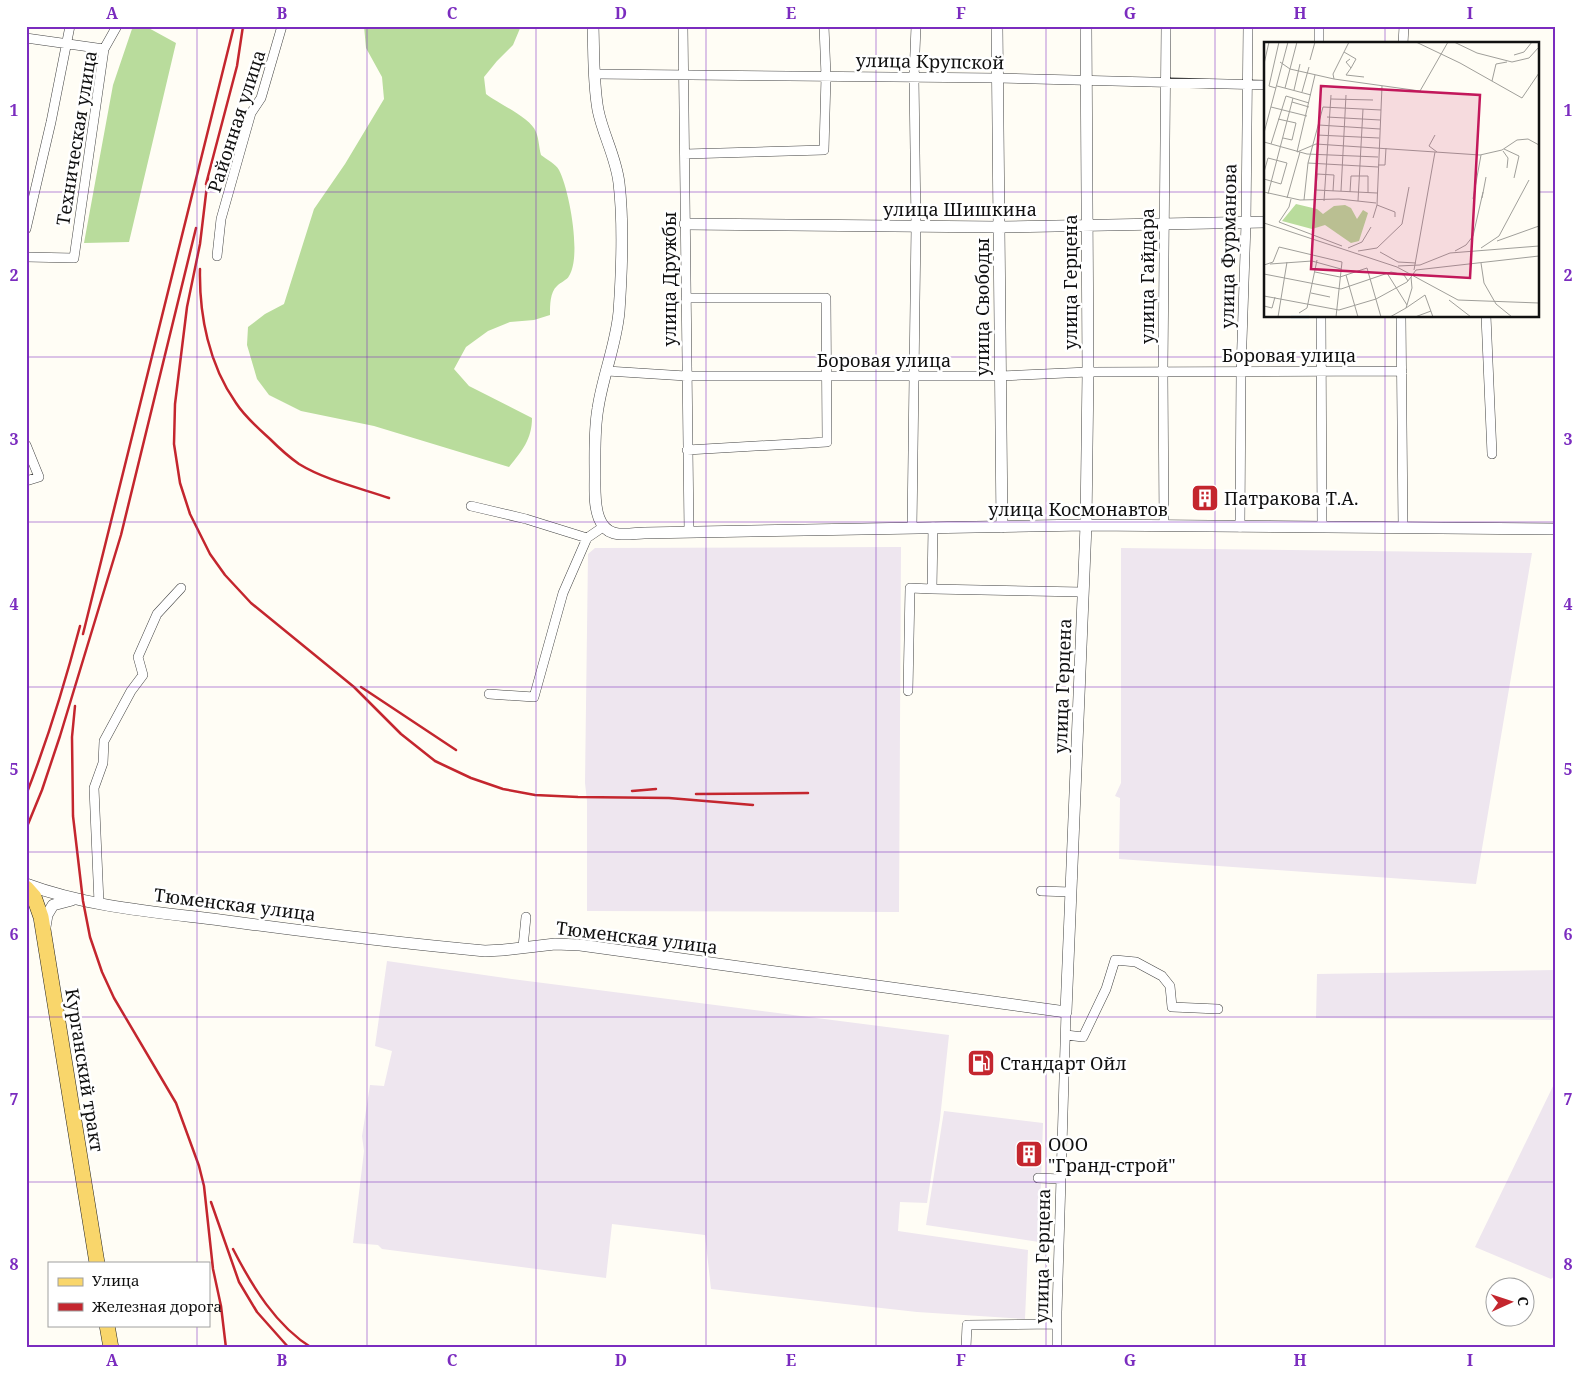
<svg xmlns="http://www.w3.org/2000/svg" width="1582" height="1374" font-family="'Noto Serif',serif">
  <rect width="100%" height="100%" fill="#fffdf5"/>
  <path fill="#eee6ef" d="M901,547L899,912L587,911V801L585,783L588,554L595,548Z
    M1121,548L1532,553L1476,884L1119,859L1120,798L1115,796L1121,783Z
    M387,961L505,978L949,1035L940,1119L927,1203L900,1202L898,1231L1028,1250L1025,1319L917,1312L711,1289L705,1235L612,1224L606,1278L382,1249L378,1245L353,1243L364,1151L362,1136L370,1085L384,1086L392,1051L375,1046Z
    M1556,970V1020L1316,1018L1317,974Z
    M1556,1080V1275L1551,1279L1475,1247Z
    M944,1111L1043,1123L1039,1242L926,1225Z"/>
  <path fill="#b9dc9c" d="M133,26H145L176,43L129,242L84,243L113,85Z
    M364,26H521L513,45L497,61L484,77L486,94C499,104 531,118 536,132C539,139 539,148 541,155C546,159 556,164 559,170C569,189 582,256 569,276C567,280 561,282 557,286C550,292 550,305 550,315L534,320L510,322L488,331L466,347L454,369L469,386L532,418C532,439 522,451 509,467L374,426L301,411L269,395L257,379L247,345L248,327L265,314L284,304L314,209L345,164L384,99L382,77L366,48Z"/>
  <g fill="none" stroke-linecap="round" stroke-linejoin="round">
    <g stroke="#444" stroke-width="10">
      <path id="minor" d="M683,26L689,532
        M1319,26V44
        M26,38L104,49
        M1403,44L1404,26
        M594,74L998,78L1266,85
        M685,154L824,150L826,76L824,26
        M26,229L51,122L70,26
        M217,256L221,219L251,113L261,98L282,26
        M26,257L74,258L104,49L117,26
        M686,298H826L827,442L687,450
        M1321,316L1322,527
        M1401,316L1403,528
        M1486,316L1492,454
        M607,371L686,376H1000L1088,372L1402,371
        M26,445L39,477L26,481
        M471,506L526,519L587,538L603,527
        M1164,526L1163,371L1166,26
        M933,527L932,589L1083,592
        M1240,527L1241,371L1246,223L1248,26
        M912,528L916,226L914,77L916,26
        M908,691L910,588L932,589
        M489,694L534,697L563,593L587,538
        M1041,891L1071,892
        M99,903L94,788L103,763L104,741L131,691L143,675L138,657L157,614L181,588
        M523,947L526,917
        M1066,1035L1083,1037L1106,989L1115,960L1136,962L1162,976L1170,986L1172,1007L1218,1009
        M1038,1178L1061,1179
        M966,1348L967,1325L1057,1324
        M1057,1348V1312L1066,1012"/>
    </g>
    <g stroke="#444" stroke-width="12">
      <path id="tertiary" d="M593,26C594,54 593,82 598,110C603,135 616,157 619,183C624,225 622,269 619,312C616,345 603,375 598,408C594,430 595,454 595,476C595,490 594,505 599,518C607,539 624,534 644,533L1086,525L1556,529
        M997,26L1002,527
        M685,224L999,227L1266,222
        M26,884C88,907 155,912 220,920C308,932 397,943 485,951L503,950L555,944L580,945L1066,1012L1086,525L1088,372L1086,26
        M45,927L47,915L53,905L72,900"/>
    </g>
    <g stroke="#222" stroke-width="16">
      <path id="primary" d="M26,888L34,897L41,917L97,1263
        M107,1325L111,1348"/>
    </g>
    <use href="#minor" stroke="#fff" stroke-width="9"/>
    <use href="#tertiary" stroke="#fff" stroke-width="11"/>
    <use href="#primary" stroke="#f9d66b" stroke-width="15"/>
    <path stroke="#c4262e" stroke-width="2.5" d="M208,177L200,244L187,307L175,404L174,444L180,483L190,514L210,554L225,575L251,603L354,687L401,734L435,761L471,778L503,789L535,795L578,797L669,798L753,805
      M206,184L237,66L243,26
      M200,269C199,315 209,365 236,403C245,417 258,428 270,439C279,448 289,457 299,464C325,480 360,488 389,498
      M83,634L234,26
      M361,687L456,750
      M75,706L72,737L73,816L83,901L90,937L102,972L114,998L176,1103L199,1166L204,1186L213,1269L221,1306L226,1348
      M632,791L656,789
      M696,794L808,793
      M26,795C48,739 65,683 80,626
      M26,829L42,790L60,736L121,535L196,228
      M211,1202L239,1282L257,1312L289,1348
      M233,1249C252,1286 276,1326 312,1348"/>
  </g>
  <path fill="none" stroke="#7b2cbf" stroke-width="1" stroke-opacity="0.55" d="M197,26V1263M367,26V1348M536,26V1348M706,26V1348M876,26V1348M1046,26V1348M1215,26V1348M1385,26V44M26,192H1266M1538,192H1556M1385,316V1348M26,357H1556M26,522H1556M26,687H1556M26,852H1556M26,1017H1556M26,1182H1556M197,1325V1348"/>
  <defs>
    <g id="building-square" transform="scale(1.4375)"><rect x="-9" y="-9" width="18" height="18" rx="4" fill="#c4262e" stroke="#fff"/><path d="M-4-6H4V6H1V3H-1V6H-4ZM-2.5-4.3h1.7v1.8h-1.7ZM.8-4.3h1.7v1.8H.8ZM-2.5-1h1.7V.8h-1.7ZM.8-1h1.7V.8H.8Z" fill="#fff"/></g>
    <g id="fuel-square" transform="scale(1.4375)"><rect x="-9" y="-9" width="18" height="18" rx="4" fill="#c4262e" stroke="#fff"/><path d="M-5.5-6h7V0h2V4h1.3V-2.5L3-4.5l.8-.8L6-3V5H2.5V1h-1V6h-7ZM-4.2-4.7v3.2H.2V-4.7Z" fill="#fff"/></g>
  </defs>
  <g fill-rule="evenodd">
    <use href="#building-square" x="1205" y="498"/>
    <use href="#fuel-square" x="981" y="1063"/>
    <use href="#building-square" x="1029" y="1154"/>
  </g>
  <g text-anchor="middle" dominant-baseline="central" stroke-width="5" stroke-linejoin="round" paint-order="stroke">
    <g font-size="18" fill="#111" stroke="#fff">
      <text transform="translate(930 61) rotate(1)">улица Крупской</text>
      <text transform="translate(236 121) rotate(-72)">Районная улица</text>
      <text transform="translate(76 138) rotate(-81)">Техническая улица</text>
      <text x="960" y="209">улица Шишкина</text>
      <text transform="translate(1228 246) rotate(-89)">улица Фурманова</text>
      <text transform="translate(1147 276) rotate(-90)">улица Гайдара</text>
      <text transform="translate(669 279) rotate(-90)">улица Дружбы</text>
      <text transform="translate(1070 282) rotate(-90)">улица Герцена</text>
      <text transform="translate(982 307) rotate(-90)">улица Свободы</text>
      <text x="1289" y="355">Боровая улица</text>
      <text x="884" y="360">Боровая улица</text>
      <text x="1078" y="509">улица Космонавтов</text>
      <text transform="translate(1062 686) rotate(-88)">улица Герцена</text>
      <text transform="translate(235 904) rotate(7)">Тюменская улица</text>
      <text transform="translate(637 937) rotate(7)">Тюменская улица</text>
      <text transform="translate(85 1070) rotate(81)">Курганский тракт</text>
      <text transform="translate(1042 1256) rotate(-89)">улица Герцена</text>
    </g>
    <g font-size="18" fill="#111" stroke="#fff" text-anchor="start">
      <text x="1224" y="498">Патракова Т.А.</text>
      <text x="1000" y="1063">Стандарт Ойл</text>
      <text x="1048" y="1144">ООО<tspan x="1048" dy="21">"Гранд-строй"</tspan></text>
    </g>
  </g>
  <g transform="translate(1264 42)">
    <rect width="275" height="275" fill="#fffdf5"/>
    <path d="M32,162L53,167L59,172L70,164L81,163L87,166L93,177L99,168L104,171L95,199L87,201L61,183L48,187L18,179Z" fill="#b9dc9c"/>
    <path fill="none" stroke="#b9e0f7" stroke-width="2.5" d="M27,275H45"/>
    <path fill="none" stroke="#a09f9a" stroke-width="1" d="M85,0L69,32L70,37L156,49L184,0M152,0L196,21L258,56L275,31M190,0L213,11L248,20L265,16L275,5M80,10L92,17L87,26M250,13L260,10L268,0M86,17L82,20L87,26L82,33L100,35M46,18L51,0M16,20L26,27L70,37M0,22L5,0M228,39L232,22L243,20M13,44L47,53M12,46L5,44L15,0M21,46L33,0M30,48L36,22M38,50L45,25M67,57L109,58M28,60L45,65M7,65L43,74M63,75L116,78M14,77L32,81L28,98L19,96M55,83L116,87M0,91L24,0M53,93L115,96M171,93L165,104L173,110M0,100L43,112L114,115M7,102L22,54L45,61M240,107L255,114L250,136M239,109L244,116L243,126M33,110L52,102L216,113L238,108L253,98L264,97L275,103M33,110L51,33M44,121L114,125M114,123H121L122,106M0,130L4,116L23,121L17,142L0,137M69,149L70,133L53,132L52,148L113,151M77,149L82,53M0,150L36,158L75,157L112,161M86,150L87,134H104V151M4,152L29,56M23,156L36,110M218,156L222,135M27,157L25,165L15,180L78,204M209,157L217,113M40,158L44,121L59,65L117,68M60,159L67,53M94,159L99,67M113,163L131,170V175M109,176L113,163L118,44M0,181L133,225L194,258L275,261M233,199L275,184M84,206L98,200L107,185M217,206L235,194L265,138M94,209L113,206L138,182L145,145M191,209L202,203L209,194L219,150M116,210L134,220L152,221M217,221L220,241L232,262L248,275M6,222L48,219L77,227M0,223L9,220L15,205L78,220L72,275M134,224L156,223L186,211L275,204M150,228L171,110M51,230L76,235L103,226L117,275M123,231L143,263M0,232L77,247L127,230L140,233L144,239M82,233L94,275M47,251L66,255M0,254L75,268L112,257L143,240L147,235M185,258L207,275M0,264L8,266L11,255M142,266L161,253L169,275M35,271L43,266L53,218M14,275L23,220M126,275L142,266L148,246L147,235L152,228L275,214M151,275L167,269"/>
    <path fill="#c2185b" fill-opacity="0.15" stroke="#c2185b" stroke-width="2.5" d="M57,44L216,53L206,236L47,227Z"/>
    <rect width="275" height="275" fill="none" stroke="#111" stroke-width="2.5"/>
  </g>
  <rect width="1582" height="1374" fill="none" stroke="#ffffff" stroke-width="55"/>
  <rect x="48" y="1262" width="162" height="65" fill="#ffffff" stroke="#a0a0a0"/>
  <rect x="58" y="1278" width="25" height="8" fill="#f9d66b" stroke="#a0a0a0"/>
  <text x="92" y="1286" font-size="15" fill="#111111">Улица</text>
  <rect x="58" y="1303" width="25" height="8" fill="#c4262e" stroke="#a0a0a0"/>
  <text x="92" y="1312" font-size="15" fill="#111111">Железная дорога</text>
  <g transform="translate(1510 1302) rotate(87)"><circle r="24" fill="#ffffff" stroke="#a0a0a0"/>
  <path d="M0-4L9 19L0 12L-9 19Z" fill="#c4262e"/>
  <text y="-8" font-size="14" font-weight="bold" text-anchor="middle" fill="#111111">С</text>
  </g>
  <rect x="28" y="28" width="1526" height="1318" fill="none" stroke="#7b2cbf" stroke-width="2"/>
  <g font-size="16" text-anchor="middle" font-weight="bold" fill="#7b2cbf">
    <text x="112" y="19">A</text>
    <text x="282" y="19">B</text>
    <text x="452" y="19">C</text>
    <text x="621" y="19">D</text>
    <text x="791" y="19">E</text>
    <text x="961" y="19">F</text>
    <text x="1130" y="19">G</text>
    <text x="1300" y="19">H</text>
    <text x="1470" y="19">I</text>
    <text x="14" y="116">1</text>
    <text x="1568" y="116">1</text>
    <text x="14" y="281">2</text>
    <text x="1568" y="281">2</text>
    <text x="14" y="445">3</text>
    <text x="1568" y="445">3</text>
    <text x="14" y="610">4</text>
    <text x="1568" y="610">4</text>
    <text x="14" y="775">5</text>
    <text x="1568" y="775">5</text>
    <text x="14" y="940">6</text>
    <text x="1568" y="940">6</text>
    <text x="14" y="1105">7</text>
    <text x="1568" y="1105">7</text>
    <text x="14" y="1270">8</text>
    <text x="1568" y="1270">8</text>
    <text x="112" y="1366">A</text>
    <text x="282" y="1366">B</text>
    <text x="452" y="1366">C</text>
    <text x="621" y="1366">D</text>
    <text x="791" y="1366">E</text>
    <text x="961" y="1366">F</text>
    <text x="1130" y="1366">G</text>
    <text x="1300" y="1366">H</text>
    <text x="1470" y="1366">I</text>
  </g>
</svg>
